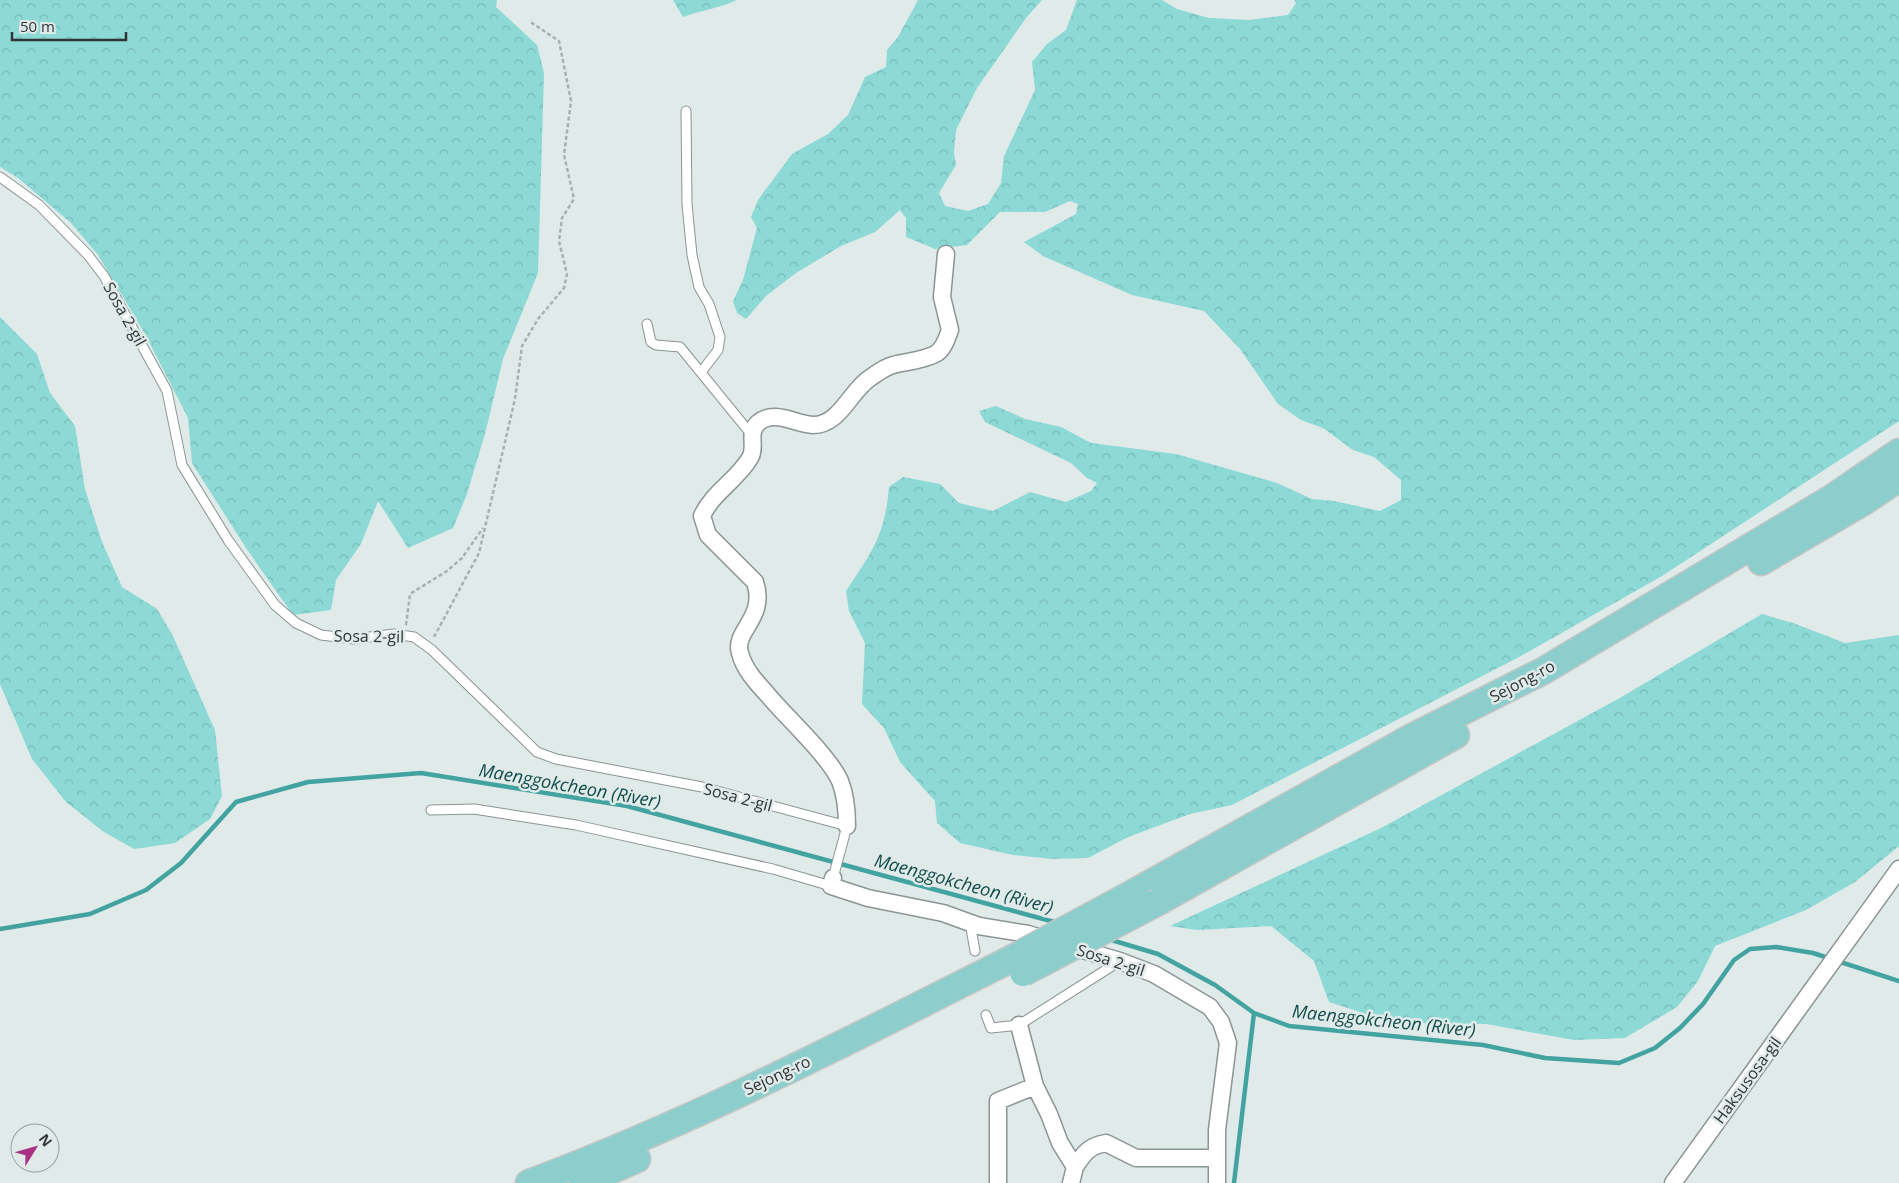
<svg xmlns="http://www.w3.org/2000/svg" width="1899" height="1183" font-family="'Open Sans',sans-serif">
  <defs>
    <pattern id="forest-crowns" width="20" height="18" patternUnits="userSpaceOnUse" patternTransform="scale(1.25)"><rect width="20" height="18" fill="#8cd9d6"/><path d="M2 6a3 3 0 1 1 6 0M12 15a3 3 0 1 1 6 0" fill="none" stroke="#79bbb8"/></pattern>
  </defs>
  <rect width="100%" height="100%" fill="#dfeae9"/>
  <path fill="url(#forest-crowns)" d="M0,0H497L496,7L537,45L544,73L538,273L503,359L486,430L467,494L453,528L408,548L378,501L361,544L336,580L331,610L293,615L246,548L192,463L188,418L145,334L98,255L71,223L18,178L0,167Z
    M673,0H737C720,8 702,10 683,17Z
    M918,0H1042L1026,18L977,88L956,130L954,152L956,165L939,193L945,206L968,211L988,204L1001,183L1004,156L1035,90L1032,62L1047,44L1066,30L1077,0H1162L1177,9L1209,18L1249,20L1288,15L1296,3L1294,0H1899V421L1662,576L1519,657L1232,805L1190,814L1128,837L1088,858L1052,859L1013,855L960,843L937,823L935,801L900,762L884,728L862,704L865,643L849,611L846,591C872,552 885,535 889,487L903,477L940,484L959,503L993,511L1030,492L1066,502L1091,491L1097,483L1087,478L1071,463L985,422L979,411L996,406L1025,419L1061,427L1091,443L1176,454L1277,483L1312,499L1334,501L1380,511L1401,500V480L1374,457L1353,450L1323,428L1301,420L1278,404L1240,349L1204,311L1132,295L1043,256L1024,242L1076,214L1078,204L1070,201L1045,212H1000L967,245L935,249L906,237V218L900,210L875,232L841,246L796,273L766,296L746,319L737,313L733,301L743,280L757,228L751,217L758,200L792,154L828,134L848,115L865,77L886,67L887,50L898,37Z
    M0,317L37,354L50,393L75,426L85,489L102,542L122,587L157,609L172,634L215,730L222,796L210,819L175,843L134,849L104,832L66,802L32,759L0,684Z
    M1762,614L1793,623L1845,643L1899,635V846L1855,882L1806,910L1715,946L1698,981L1677,1007L1625,1038L1574,1040L1486,1024L1394,1023L1329,1002L1314,961L1271,926L1197,930L1170,926L1381,828L1618,699Z"/>
  <g fill="none" stroke-linecap="round" stroke-linejoin="round">
    <path stroke="#42a3a0" stroke-width="4.5" d="M0,929L90,914L146,890L181,863L236,802L308,782L421,773L627,806L1058,923
      M1108,939L1158,954L1215,985L1254,1013L1289,1026L1483,1045L1545,1058L1619,1063L1655,1048L1680,1028L1703,1004L1734,960L1750,949L1776,947L1813,953L1899,981
      M1234,1183L1254,1013"/>
    <g stroke="#8b9594" stroke-width="11">
      <path id="service" d="M686,111L687,204L692,255L699,287L709,304L720,337L718,350L702,371
        M0,177L39,205L88,255L104,276L167,391L182,465L228,540L275,605L296,623L321,635L354,639L394,634L414,637L432,650L537,752L556,759L702,787L847,826L833,878
        M647,324L651,342L656,345L680,347L751,434
        M431,810L474,809L576,825L773,869L831,886
        M970,923L975,951
        M986,1015L991,1028L1019,1025L1120,961"/>
    </g>
    <g stroke="#8b9594" stroke-width="19">
      <path id="minor" d="M847,826C847,811 846,796 840,781C829,756 786,717 767,694C756,682 744,669 740,653C733,631 767,618 755,582L708,535L702,516C712,493 737,480 750,458C757,447 747,433 758,423C774,409 795,424 813,425C840,425 850,391 870,378C877,373 885,367 893,365C907,361 924,361 937,353C944,348 947,338 950,330L942,297L946,254
        M833,878L831,886L868,898L943,913L979,926L1028,934L1120,961L1154,974L1210,1007L1221,1022L1228,1043L1217,1130V1183
        M1019,1025L1035,1086L1049,1114L1060,1143L1075,1167L1071,1183
        M1075,1167C1084,1153 1089,1146 1106,1143L1136,1158H1217
        M998,1183V1101L1035,1086
        M1673,1183L1899,869"/>
    </g>
    <g stroke="#c5c6c6" stroke-width="29">
      <path id="primary" d="M1761,562L1865,501L1899,478
        M1135,892L1412,737L1543,671L1832,498L1899,452
        M1158,902L1456,735
        M529,1183C698,1120 858,1036 1019,955
        M583,1183L637,1159"/>
    </g>
    <path stroke="#a8b1b0" stroke-width="2.5" stroke-dasharray="4 2.5" stroke-linecap="butt" d="M406,625L410,594L447,571L462,558L483,528
      M434,637L479,553L515,399L522,346L538,319L564,288L567,274L559,241L562,218L574,199L564,155L571,101L559,41L529,21"/>
    <use href="#service" stroke="#fff" stroke-width="9"/>
    <use href="#minor" stroke="#fff" stroke-width="16"/>
    <use href="#primary" stroke="#8bcecc" stroke-width="26"/>
    <g stroke="#c5c6c6" stroke-width="29" stroke-linecap="butt">
      <path id="primary-bridge" d="M1024,952L1135,892
        M1023,973L1158,902"/>
    </g>
    <use href="#primary-bridge" stroke="#8bcecc" stroke-width="26"/>
  </g>
  <g text-anchor="middle" dominant-baseline="central" stroke-width="5" stroke-linejoin="round" paint-order="stroke">
    <g font-size="16" fill="#303434" stroke="#dfeae9">
      <text transform="translate(125 314) rotate(61)">Sosa 2-gil</text>
      <text transform="translate(369 636) rotate(1)">Sosa 2-gil</text>
      <text transform="translate(1522 681) rotate(-28)">Sejong-ro</text>
      <text transform="translate(738 797) rotate(15)">Sosa 2-gil</text>
      <text transform="translate(1111 960) rotate(18)">Sosa 2-gil</text>
      <text transform="translate(777 1075) rotate(-25)">Sejong-ro</text>
      <text transform="translate(1747 1080) rotate(-54)">Haksusosa-gil</text>
    </g>
    <g font-size="18" font-style="italic" fill="#104c4a" stroke="#dfeae9">
      <text transform="translate(570 785) rotate(10)">Maenggokcheon (River)</text>
      <text transform="translate(964 883) rotate(15)">Maenggokcheon (River)</text>
      <text transform="translate(1384 1020) rotate(6)">Maenggokcheon (River)</text>
    </g>
  </g>
  <g transform="translate(35 1148) rotate(53)"><circle r="24" fill="#dfeae9" stroke="#99a1a1"/>
  <path d="M0-4L9 19L0 12L-9 19Z" fill="#aa3186"/>
  <text y="-8" font-size="14" font-weight="bold" text-anchor="middle" fill="#303434">N</text>
  </g>
  <path d="M12 32v8h114v-8" fill="none" stroke="#303434" stroke-width="2.5"/>
  <text x="20" y="32" font-size="15" fill="#303434" stroke="#dfeae9" stroke-width="4" paint-order="stroke">50 m</text>
</svg>
